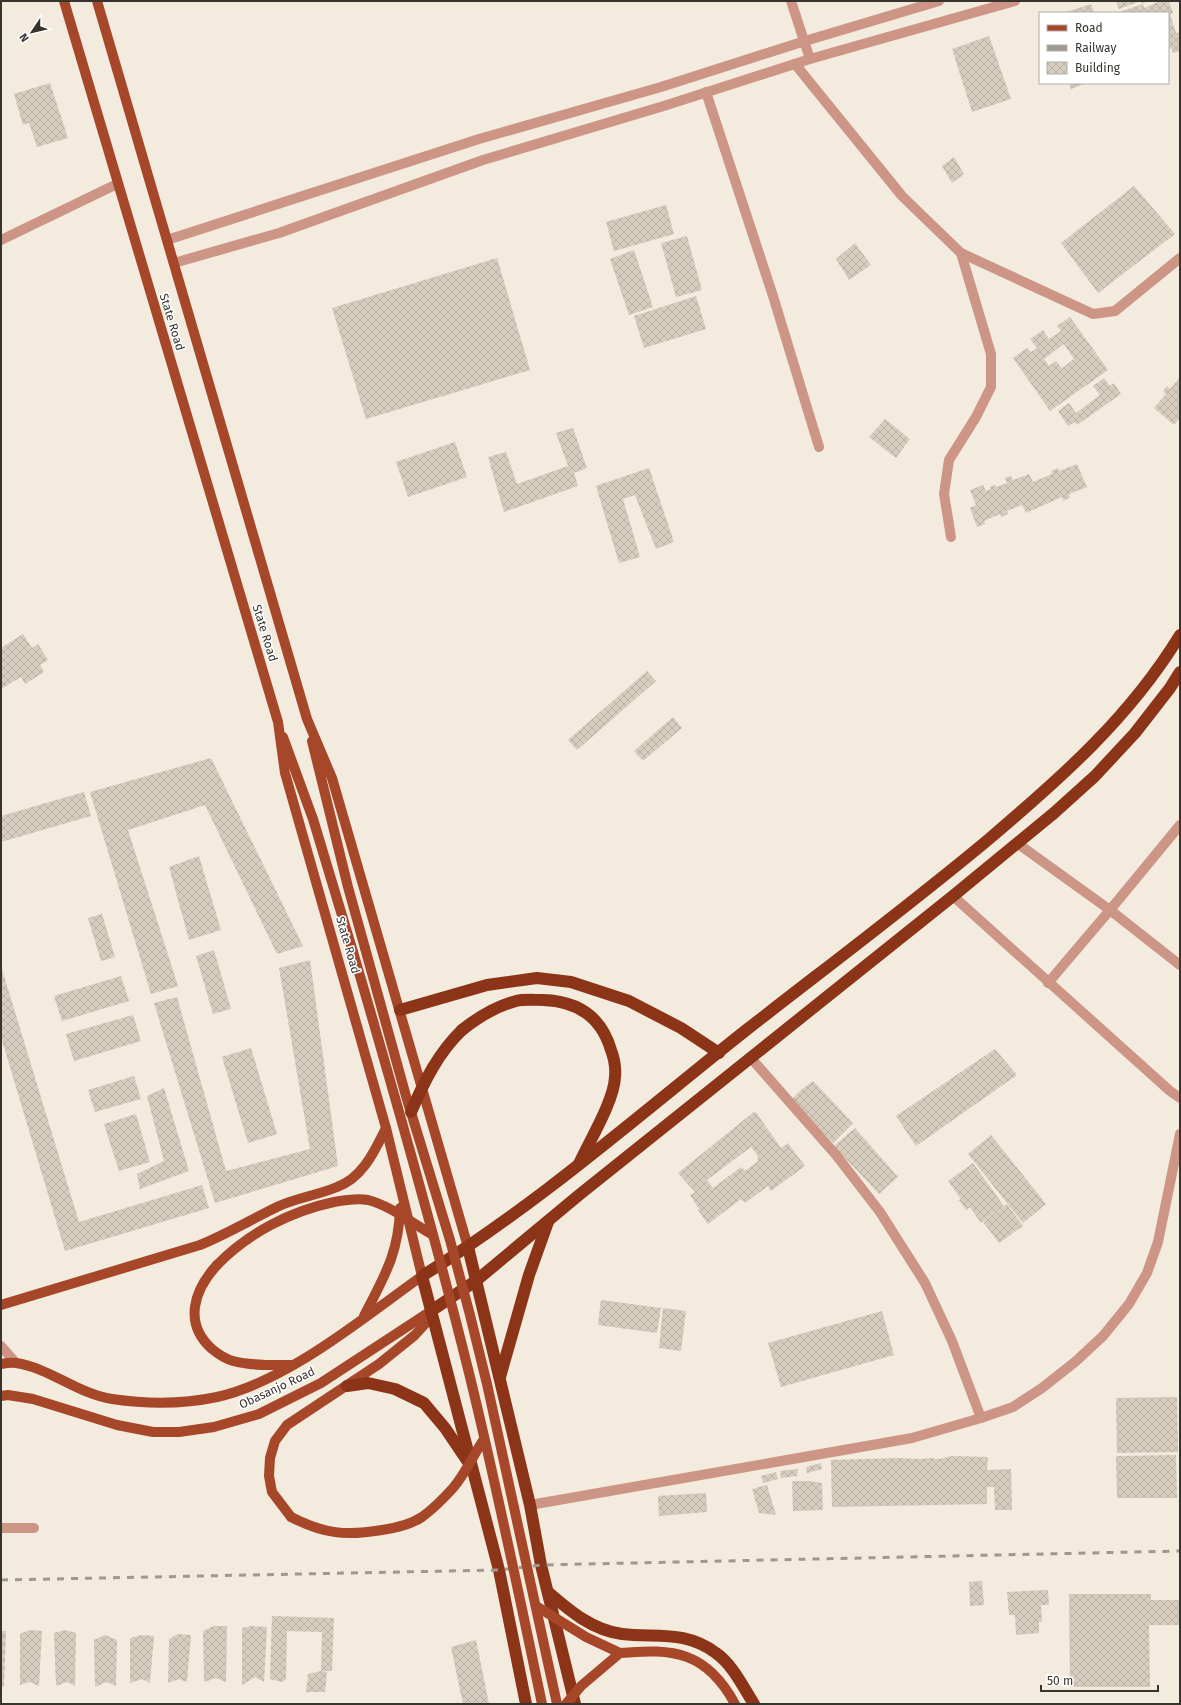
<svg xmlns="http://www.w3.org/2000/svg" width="1181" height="1705" viewBox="0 0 1181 1705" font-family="'Fira Sans',sans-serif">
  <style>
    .building { fill: url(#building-cross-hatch); fill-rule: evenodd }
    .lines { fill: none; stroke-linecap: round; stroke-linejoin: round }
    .minor { stroke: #cc9585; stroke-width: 10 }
    .major { stroke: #a7472a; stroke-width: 10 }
    .highway { stroke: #8b3418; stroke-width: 12 }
    .rail { stroke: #9e988e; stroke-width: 3; stroke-dasharray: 7 7; stroke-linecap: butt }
    .major-bridge { stroke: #a7472a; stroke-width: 10 }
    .highway-bridge { stroke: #8b3418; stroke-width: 12 }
    .labels { text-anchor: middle; stroke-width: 3; stroke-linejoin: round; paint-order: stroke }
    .street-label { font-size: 12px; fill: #37342e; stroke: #fff }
  </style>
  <defs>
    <pattern id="building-cross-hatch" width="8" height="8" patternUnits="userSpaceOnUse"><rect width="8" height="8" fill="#d6cdbf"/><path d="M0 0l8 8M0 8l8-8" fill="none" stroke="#b8b1a4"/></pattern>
  </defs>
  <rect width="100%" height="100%" fill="#f3ebdd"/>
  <g class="building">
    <polygon points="1116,1 1149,1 1142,4 1141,1 1119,9"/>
    <polygon points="1158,1 1169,1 1173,13 1170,14 1176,33 1180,32 1180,51 1173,53 1171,48 1168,49 1168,13 1116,13 1143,4 1144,8 1158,2"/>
    <polygon points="1091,4 1094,13 1063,13"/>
    <polygon points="989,36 1011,99 972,112 952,49"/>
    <polygon points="50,83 68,138 37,147 29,123 23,125 14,94"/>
    <polygon points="1069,83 1087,83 1071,89"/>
    <polygon points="954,157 964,174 952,183 942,166"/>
    <polygon points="1134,186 1175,234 1098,293 1061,243"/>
    <polygon points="666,205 674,234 614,251 606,222"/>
    <polygon points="687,236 702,290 676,297 661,243"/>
    <polygon points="855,243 871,265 849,280 836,259"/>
    <polygon points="634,250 653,307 629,315 610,259"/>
    <polygon points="497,258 530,370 366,419 332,308"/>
    <polygon points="696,296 706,329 644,348 634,316"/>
    <path d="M1070 317 1108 370 1050 411 1013 358 1027 348 1031 352 1037 348 1030 339 1043 330 1049 339 1061 331 1057 326ZM1064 344 1074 359 1062 368 1056 361 1049 366 1044 359Z"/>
    <polygon points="1180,377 1180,418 1174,425 1154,408 1166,394 1163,391 1167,386 1170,389"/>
    <polygon points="1104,378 1110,386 1114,383 1121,394 1077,425 1075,422 1068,426 1058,411 1069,403 1076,413 1100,395 1093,386"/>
    <polygon points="885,419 910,439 896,458 869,437"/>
    <polygon points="573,428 587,468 574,473 578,486 504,512 488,457 506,452 517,484 568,466 556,433"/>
    <polygon points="455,442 467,477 408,497 396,462"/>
    <polygon points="1077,464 1087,487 1069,494 1070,498 1063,501 1062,497 1026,513 1022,505 1007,511 1008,514 1001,517 1000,514 984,521 985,524 977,527 970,508 976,505 970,490 983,485 986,491 991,489 990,487 995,485 996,487 1007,483 1005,478 1011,476 1013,480 1029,474 1033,482 1052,474 1051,471 1058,468 1059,471"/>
    <polygon points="649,468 674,542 656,549 635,495 623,499 640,557 619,563 596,486"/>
    <polygon points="23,634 32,648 38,644 48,660 40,665 44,672 25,684 21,677 1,689 1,648"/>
    <polygon points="647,671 656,681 577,750 568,740"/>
    <polygon points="673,717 682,728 643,761 634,751"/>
    <polygon points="211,758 303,946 277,954 205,805 128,830 178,986 151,994 90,792"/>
    <polygon points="84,792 91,816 1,842 1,816"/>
    <polygon points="199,856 221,930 189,940 169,867"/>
    <polygon points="102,914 115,957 101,961 88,918"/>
    <polygon points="214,950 231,1009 213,1014 196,956"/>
    <polygon points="310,960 338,1166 215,1203 154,1003 177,997 226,1171 310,1149 279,968"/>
    <polygon points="1,966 79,1222 202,1185 209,1208 65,1251 1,1037"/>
    <polygon points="121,976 129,1001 62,1021 54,996"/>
    <polygon points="133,1015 141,1041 74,1061 66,1034"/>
    <polygon points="251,1048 277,1134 248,1143 222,1057"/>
    <polygon points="995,1049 1017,1075 916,1146 896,1116"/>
    <polygon points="134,1076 141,1099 95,1112 88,1090"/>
    <polygon points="813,1081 853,1123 833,1143 791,1100 802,1089"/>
    <polygon points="164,1088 189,1171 140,1189 137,1174 164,1161 147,1096"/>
    <path d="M755 1111 781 1148 788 1143 805 1166 771 1191 768 1186 745 1203 741 1199 708 1224 698 1210 699 1209 690 1195 695 1192 678 1173ZM751 1147 758 1156 757 1162 745 1171 741 1167 713 1188 707 1180Z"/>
    <polygon points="136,1114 150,1162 119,1171 104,1124"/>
    <polygon points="855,1128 898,1177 879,1194 834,1146"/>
    <polygon points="991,1135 1046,1204 1023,1223 968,1154"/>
    <polygon points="973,1163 1004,1206 981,1223 970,1207 966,1210 959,1200 961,1199 948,1181"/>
    <polygon points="1007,1204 1023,1226 999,1243 983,1222"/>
    <polygon points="601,1300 661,1308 657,1333 598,1325"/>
    <polygon points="663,1308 686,1311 681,1351 659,1348"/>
    <polygon points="882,1311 894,1355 781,1387 768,1343"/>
    <polygon points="1177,1397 1178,1452 1117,1453 1116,1398"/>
    <polygon points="1176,1455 1177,1498 1117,1498 1116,1456"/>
    <polygon points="951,1456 988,1457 987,1470 1011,1469 1012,1510 995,1510 994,1487 987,1487 987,1504 832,1507 831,1460 898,1458 921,1459 930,1458 940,1459"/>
    <polygon points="821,1463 822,1469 807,1473 806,1467"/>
    <polygon points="798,1469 797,1476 781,1478 780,1471"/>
    <polygon points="776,1472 778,1479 763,1483 761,1476"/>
    <polygon points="792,1481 810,1481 822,1483 823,1510 793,1511"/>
    <polygon points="767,1485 776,1515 759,1513 752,1489"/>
    <polygon points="706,1493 707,1512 659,1516 658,1496"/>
    <polygon points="982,1581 984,1605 970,1606 969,1582"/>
    <polygon points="1048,1590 1049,1605 1041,1605 1042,1622 1039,1622 1039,1633 1016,1635 1015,1615 1009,1615 1007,1592"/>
    <polygon points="1069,1594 1151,1594 1151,1600 1180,1600 1180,1625 1149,1625 1150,1687 1070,1687"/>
    <polygon points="272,1616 334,1618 332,1671 321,1671 327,1672 325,1692 306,1692 308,1674 321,1671 322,1632 287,1631 286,1679 282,1682 270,1679"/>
    <polygon points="214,1626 227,1626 226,1682 216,1678 204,1682 203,1631"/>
    <polygon points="251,1626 267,1627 264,1682 255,1677 242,1685 242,1628"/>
    <polygon points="29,1630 42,1631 39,1686 30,1682 20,1685 20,1634"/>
    <polygon points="65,1630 76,1633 75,1686 67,1682 56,1686 54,1633"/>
    <polygon points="1,1631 6,1631 4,1687 1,1686"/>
    <polygon points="178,1634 191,1635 187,1682 179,1679 168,1683 169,1639"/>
    <polygon points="105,1635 117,1640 116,1686 106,1682 95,1687 94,1640"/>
    <polygon points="142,1635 154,1636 150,1683 142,1679 130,1683 130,1638"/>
    <polygon points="476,1640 489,1704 463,1704 451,1647"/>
  </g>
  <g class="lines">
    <g class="minor">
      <polyline points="791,1 810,59"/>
      <polyline points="795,64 902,196 961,253 1093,314 1115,311 1180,258"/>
      <polyline points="706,92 773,296 819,447"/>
      <polyline points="1,240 117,184"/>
      <polyline points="167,240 479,139 661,87 805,41 939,1"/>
      <polyline points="174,263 279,233 483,160 667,105 810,59 1015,1"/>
      <polyline points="951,537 944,494 949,460 976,417 991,387 991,354 961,253"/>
      <polyline points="1017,843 1110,910 1180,965"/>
      <polyline points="953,896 1170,1091 1180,1098"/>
      <polyline points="1048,983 1110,910 1180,825"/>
      <polyline points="750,1057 836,1155 880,1212 925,1283 952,1341 981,1418 1013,1407 1042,1388 1075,1362 1103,1336 1129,1304 1147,1273 1158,1242 1180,1134"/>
      <polyline points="1,1346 15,1362"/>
      <polyline points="530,1505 912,1438 981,1418"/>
      <polyline points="1,1528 34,1528"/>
    </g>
    <g class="major">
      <polyline points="97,1 307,719 332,778 468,1247"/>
      <polyline points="283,737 313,819 353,952"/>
      <polyline points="312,741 348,887 365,948"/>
      <path d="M217 1265C194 1290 183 1323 212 1349 218 1354 226 1359 233 1361 251 1366 273 1365 291 1365"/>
      <path d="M1 1305 200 1245C227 1234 252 1219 279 1206 297 1198 318 1195 337 1187 363 1178 375 1150 386 1128"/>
      <path d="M364 1316C384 1277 399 1253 400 1208"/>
      <path d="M1 1364C6 1363 11 1362 16 1363 50 1368 78 1394 112 1399 146 1404 184 1404 217 1397 288 1381 363 1318 422 1276L386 1128 285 773 278 722 64 1"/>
      <polyline points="1,1396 8,1395 33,1399 117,1425 153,1432 179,1432 214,1427 259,1414 321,1383 431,1311"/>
      <polyline points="291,1517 272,1492 269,1476 270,1458 275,1441 287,1425 379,1364 415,1335 425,1324 431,1311"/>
      <path d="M620 1653C674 1648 707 1652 735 1704"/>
    </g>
    <g class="highway">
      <polyline points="400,1010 487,985 537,978 571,982 629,1001 681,1028 719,1053"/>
      <path d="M462 1030C477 1018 497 1006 516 1001 524 999 534 1000 543 1000 577 1001 601 1016 611 1050 614 1058 616 1067 615 1077 614 1101 590 1140 579 1164"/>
      <polyline points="468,1247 530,1505 541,1565 575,1704"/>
      <polyline points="431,1311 477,1280 579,1195 953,896 1054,813 1095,776 1135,733 1170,688 1180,672"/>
      <polyline points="500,1377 529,1275 548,1222"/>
      <polyline points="347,1386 368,1383 395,1389 424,1403 445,1428 468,1462"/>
      <path d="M548 1592C570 1611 592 1630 622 1634 657 1638 685 1630 716 1653 733 1665 743 1687 754 1704"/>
      <path d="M526 1704 499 1570 422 1276C537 1205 639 1115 745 1031 827 967 910 905 989 839 1062 777 1130 717 1180 635"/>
    </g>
    <polyline class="rail" points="1,1580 499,1570 541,1565 1180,1551"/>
    <g class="major-bridge">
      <polyline points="365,948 406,1096 450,1240 470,1315 487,1384 557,1704"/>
      <path d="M353 952C394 1092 434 1232 469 1373 496 1483 519 1594 542 1704"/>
      <path d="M217 1265C248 1233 291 1211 334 1202 345 1200 357 1198 368 1200 391 1206 412 1223 433 1235"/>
      <path d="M291 1517C324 1534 346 1536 382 1530 396 1528 410 1525 422 1517 433 1509 444 1498 453 1488 465 1474 474 1454 484 1439"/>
      <polyline points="536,1606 586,1637 620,1653 581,1686 566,1704"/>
    </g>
    <path class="highway-bridge" d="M411 1112C424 1082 438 1053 462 1030"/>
  </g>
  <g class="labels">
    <g class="street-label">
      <text transform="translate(172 322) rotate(73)" y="4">State Road</text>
      <text transform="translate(265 633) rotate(73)" y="4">State Road</text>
      <text transform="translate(348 945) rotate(74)" y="4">State Road</text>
      <text transform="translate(277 1388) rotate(-25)" y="4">Obasanjo Road</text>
    </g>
  </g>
  <rect width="1181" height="1705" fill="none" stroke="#37342e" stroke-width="4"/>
  <rect x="1039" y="12" width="130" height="72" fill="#ffffff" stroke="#afaeab"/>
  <rect x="1047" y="25" width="20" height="6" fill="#a7472a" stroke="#afaeab"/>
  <text x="1075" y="32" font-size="12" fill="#37342e">Road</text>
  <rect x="1047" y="45" width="20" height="6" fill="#9e988e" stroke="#afaeab"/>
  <text x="1075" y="52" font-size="12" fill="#37342e">Railway</text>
  <rect x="1047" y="62" width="20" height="12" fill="url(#building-cross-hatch)" stroke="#afaeab"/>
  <text x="1075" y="72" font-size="12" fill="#37342e">Building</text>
  <g transform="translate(32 32) rotate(235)" stroke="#ffffff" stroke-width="3" paint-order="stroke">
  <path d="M0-3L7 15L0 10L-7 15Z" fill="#37342e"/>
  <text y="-6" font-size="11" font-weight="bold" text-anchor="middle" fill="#37342e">N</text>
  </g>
  <path d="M1041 1685v6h117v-6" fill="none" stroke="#37342e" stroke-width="2"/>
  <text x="1047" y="1685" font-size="12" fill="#37342e" stroke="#ffffff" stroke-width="3" paint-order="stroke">50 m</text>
</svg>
